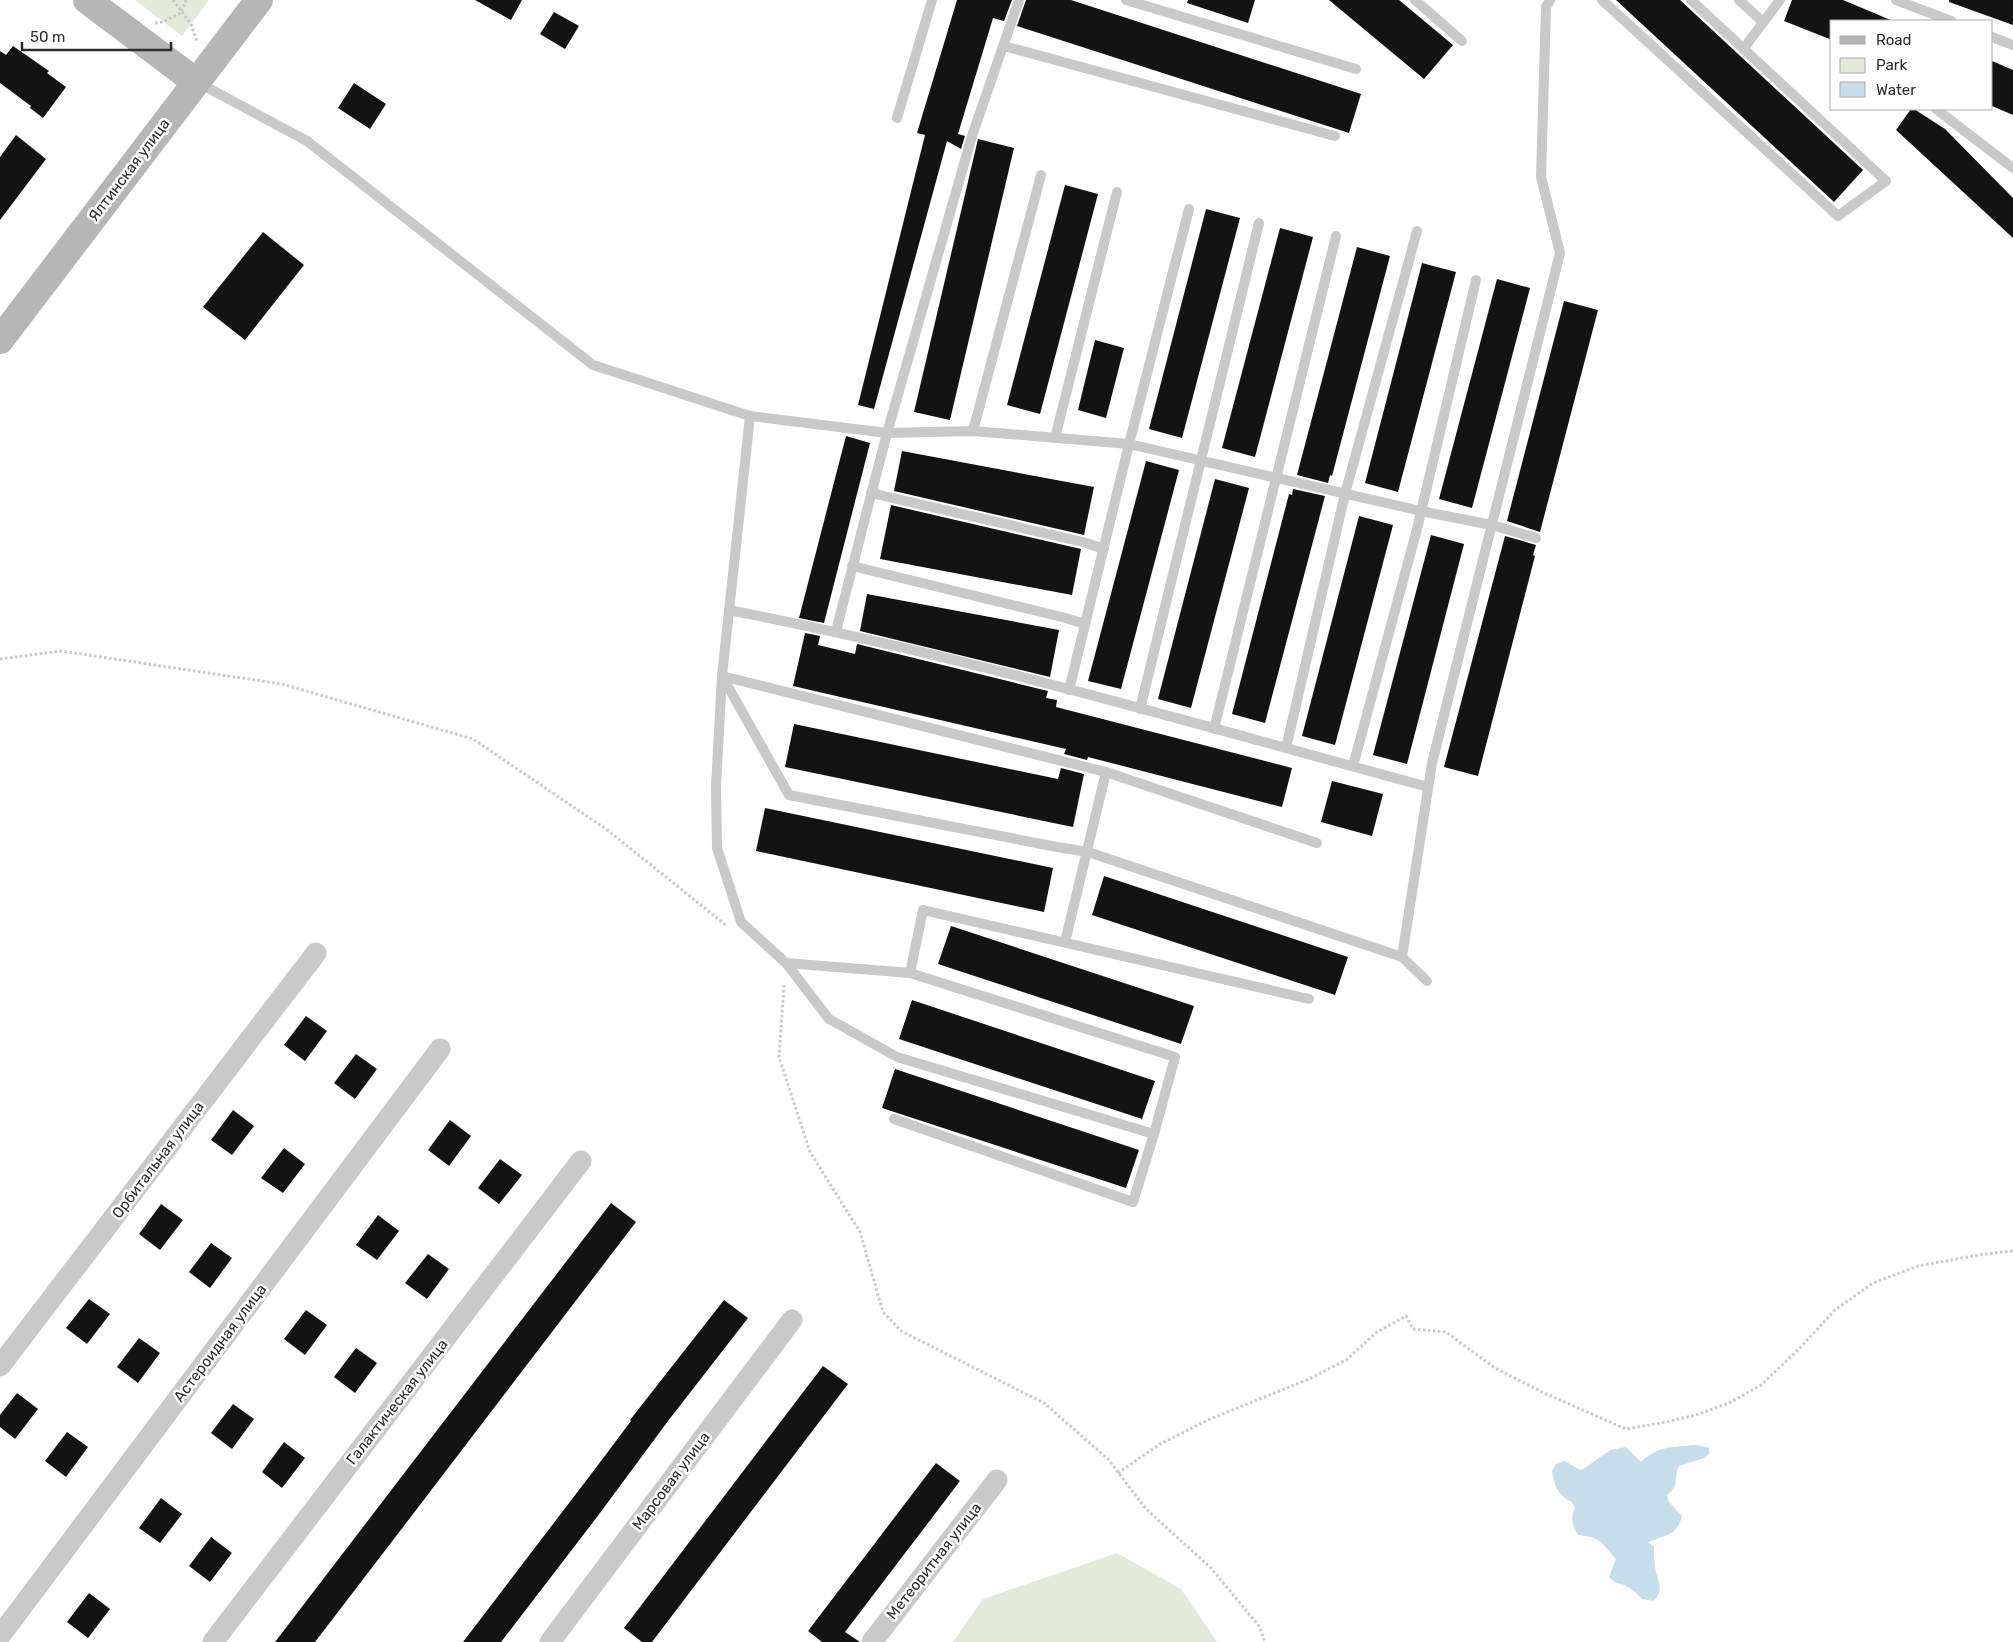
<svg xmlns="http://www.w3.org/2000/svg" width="2013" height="1642" viewBox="0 0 2013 1642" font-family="Rubik,sans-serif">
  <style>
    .green { fill: #e3ead9 }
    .water { fill: #c5deea }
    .building { fill: #131313 }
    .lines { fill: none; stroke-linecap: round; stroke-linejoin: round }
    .path { stroke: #c9c9c9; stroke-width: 3; stroke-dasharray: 2.5 2.5; stroke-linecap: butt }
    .lane { stroke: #c9c9c9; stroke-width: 10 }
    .street { stroke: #c9c9c9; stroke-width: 21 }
    .secondary { stroke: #b6b6b6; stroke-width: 28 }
    .labels { text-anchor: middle; stroke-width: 5; stroke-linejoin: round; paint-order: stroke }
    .street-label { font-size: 15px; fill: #2c2c2c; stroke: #fff }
  </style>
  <rect width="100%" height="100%" fill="#fff"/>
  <g class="green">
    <polygon points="135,0 209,0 182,36"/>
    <polygon points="1117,1553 1181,1589 1217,1642 953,1642 983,1599"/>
  </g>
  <path class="water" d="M1694 1445 1708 1447 1710 1453 1704 1458 1679 1466C1673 1479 1680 1485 1667 1495L1669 1502 1682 1516C1677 1536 1665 1535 1648 1542L1654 1547C1654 1555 1654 1564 1656 1572 1659 1584 1664 1591 1653 1601L1642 1599 1634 1591 1624 1585 1615 1582 1609 1577 1616 1559C1600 1542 1603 1538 1578 1535 1572 1525 1570 1519 1575 1508L1572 1502C1557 1495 1555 1486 1552 1471L1556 1464 1565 1461 1580 1470 1585 1468 1610 1450 1626 1447 1641 1462C1657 1446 1673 1447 1694 1445Z"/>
  <g class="building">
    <polygon points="475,0 522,0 511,20"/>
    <polygon points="957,0 1012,0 1004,21 993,18 958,134 965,136 961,149 947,141 874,409 858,405 925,135 917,133"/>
    <polygon points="1026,0 1071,0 1361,94 1349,133 1017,26"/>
    <polygon points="1188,0 1255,0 1248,23 1187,3"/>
    <polygon points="1329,0 1399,0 1453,45 1424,79"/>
    <polygon points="1616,0 1680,0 1863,170 1834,202"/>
    <polygon points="1792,0 1843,0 1893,21 1832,21 1832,40 1784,21"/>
    <polygon points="1949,0 2013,0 2013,25 1949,2"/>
    <polygon points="554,12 579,26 565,49 540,34"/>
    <polygon points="13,46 49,71 47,73 66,87 43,118 30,108 31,106 0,83 0,51 6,55"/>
    <polygon points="1992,61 2013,70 2013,115 1992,106"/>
    <polygon points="354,83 386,104 370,129 338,108"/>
    <polygon points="1911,109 1914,109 1945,129 2013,198 2013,238 1896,130"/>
    <polygon points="16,135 46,159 0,220 0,157"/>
    <polygon points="978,139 1014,148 950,420 914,412"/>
    <polygon points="1065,185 1098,194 1040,414 1007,405"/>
    <polygon points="1206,209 1240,218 1182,438 1149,429"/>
    <polygon points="1280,228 1313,237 1255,457 1222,448"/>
    <polygon points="263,232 304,265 245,340 203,307"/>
    <polygon points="1357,247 1390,256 1332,476 1330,475 1328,483 1297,475"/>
    <polygon points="1422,263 1456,272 1398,492 1365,483"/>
    <polygon points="1497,279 1530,288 1472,508 1439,499"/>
    <polygon points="1564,301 1598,310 1540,532 1507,521"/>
    <polygon points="1095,340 1124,348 1106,418 1078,410"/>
    <polygon points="846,436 870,443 824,623 799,618"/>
    <polygon points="902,451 1094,487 1084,535 894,491"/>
    <polygon points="1146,461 1179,470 1121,689 1088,681"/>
    <polygon points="1215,479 1249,488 1191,708 1158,699"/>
    <polygon points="1293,489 1325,496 1265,723 1232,714 1289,494 1292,495"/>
    <polygon points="891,505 1081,549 1072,595 880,559"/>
    <polygon points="1359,516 1393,525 1335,745 1302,736"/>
    <polygon points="1431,535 1464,544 1407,764 1373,755"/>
    <polygon points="1505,536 1536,545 1533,555 1535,556 1478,776 1444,767"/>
    <polygon points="867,594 1059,630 1050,677 860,631"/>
    <polygon points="805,633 820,636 818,645 855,654 857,644 1048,691 1046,698 1057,700 1056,707 1292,768 1282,807 1088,757 1087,760 1064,754 1066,749 793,686"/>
    <polygon points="794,724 1058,779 1061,768 1084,774 1073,827 785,767"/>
    <polygon points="1332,781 1383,794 1372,836 1321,822"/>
    <polygon points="765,808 1053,868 1044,912 756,851"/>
    <polygon points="1104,876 1348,957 1335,995 1092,915"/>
    <polygon points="951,926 1194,1006 1181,1044 938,964"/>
    <polygon points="912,1000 1155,1081 1142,1119 899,1039"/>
    <polygon points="306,1016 327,1031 305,1061 284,1045"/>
    <polygon points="356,1054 377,1069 355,1099 334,1083"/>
    <polygon points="895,1069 1139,1150 1126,1188 882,1108"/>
    <polygon points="233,1110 254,1126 232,1155 211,1140"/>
    <polygon points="450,1120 471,1136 449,1166 428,1150"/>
    <polygon points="284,1148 305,1164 283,1193 261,1178"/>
    <polygon points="500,1159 522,1175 499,1204 478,1188"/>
    <polygon points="611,1203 636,1222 400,1531 315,1642 275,1642"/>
    <polygon points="161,1204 183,1220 160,1250 139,1234"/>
    <polygon points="378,1215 399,1231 377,1260 356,1245"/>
    <polygon points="211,1243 232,1258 210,1288 189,1272"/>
    <polygon points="428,1254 449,1269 427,1299 405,1283"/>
    <polygon points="89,1299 110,1314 87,1344 66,1328"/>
    <polygon points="724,1300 748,1318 668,1421 597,1517 501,1642 463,1642 595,1469 631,1421 630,1420"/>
    <polygon points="306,1310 327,1325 305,1355 284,1339"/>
    <polygon points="139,1338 160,1353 138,1383 117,1367"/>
    <polygon points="356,1348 377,1363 355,1393 334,1377"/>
    <polygon points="823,1366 848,1384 652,1642 642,1642 624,1628"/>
    <polygon points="17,1393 38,1409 15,1439 0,1427 0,1415"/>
    <polygon points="233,1404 254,1419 232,1449 211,1433"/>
    <polygon points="67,1432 88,1447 66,1477 45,1461"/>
    <polygon points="284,1442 305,1458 282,1488 262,1472"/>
    <polygon points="936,1463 960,1481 845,1632 860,1642 822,1642 808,1631"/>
    <polygon points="161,1498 182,1514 160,1543 139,1528"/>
    <polygon points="211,1537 232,1553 210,1582 189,1566"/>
    <polygon points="89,1593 110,1609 88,1638 67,1622"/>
  </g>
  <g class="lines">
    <g class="path">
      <polyline points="173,0 191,24 197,42"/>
      <polyline points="155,23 163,22 181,13 186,0"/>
      <polyline points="0,659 61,651 282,684 473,739 606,829 727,926"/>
      <polyline points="784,985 779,1057 810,1152 860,1232 883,1312 901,1331 1044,1403 1108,1459 1146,1509 1210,1567 1259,1626 1265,1642"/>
      <polyline points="1118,1473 1160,1444 1210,1419 1309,1379 1346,1360 1377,1332 1406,1316 1413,1329 1446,1332 1495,1368 1544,1393 1626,1429 1661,1423 1696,1415 1731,1402 1761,1385 1799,1349 1835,1310 1873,1283 1918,1266 1984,1254 2013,1251"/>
    </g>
    <g class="lane">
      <polyline points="1126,0 1356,69"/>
      <polyline points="1415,0 1462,41"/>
      <polyline points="1602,0 1838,216 1886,181 1691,0"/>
      <polyline points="1739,0 1763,22"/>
      <polyline points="1896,0 1951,21"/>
      <polyline points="1992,37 2013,45"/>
      <polyline points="1004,46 1335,136"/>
      <polyline points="1744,48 1780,0"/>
      <polyline points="197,82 307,141 593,365 750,416 887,433 973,431 1129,444 1421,511 1492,525 1536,538"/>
      <polyline points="1936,109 2013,168"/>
      <polyline points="897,118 932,0"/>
      <polyline points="750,416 722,676 716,786 717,848 741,922 786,963 829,1019 897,1057 1154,1134"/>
      <polyline points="973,431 1041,175"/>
      <polyline points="1055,438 1117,192"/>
      <polyline points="871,493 1083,542 1104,549"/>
      <polyline points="852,566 1062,617 1085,624"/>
      <path d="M729 610C965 656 1196 724 1428 787"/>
      <polyline points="836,631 887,433 972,136 1019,0"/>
      <polyline points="722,676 789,795 1057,847 1088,852 1402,957 1427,981"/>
      <polyline points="722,676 1106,772 1317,843"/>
      <polyline points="1069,690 1129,444 1189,209"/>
      <polyline points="1140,709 1259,223"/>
      <polyline points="1214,729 1336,236"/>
      <polyline points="1286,748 1345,494 1417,231"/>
      <polyline points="1353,766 1417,529 1476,280"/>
      <polyline points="1065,942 1106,772"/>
      <polyline points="1402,957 1432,763 1560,253 1541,177 1546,7 1550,0"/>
      <polyline points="786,963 910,973 923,910 1309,999"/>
      <polyline points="894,1119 1133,1202 1154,1134 1175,1057 910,973"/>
    </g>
    <g class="street">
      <polyline points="0,1366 316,953"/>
      <polyline points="0,1636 440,1049"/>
      <polyline points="213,1642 581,1161"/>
      <polyline points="550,1642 792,1320"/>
      <polyline points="872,1642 997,1480"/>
    </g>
    <g class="secondary">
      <polyline points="87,0 196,82"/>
      <polyline points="0,340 259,0"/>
    </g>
  </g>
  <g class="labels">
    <g class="street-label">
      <text transform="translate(129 170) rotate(-53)" y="5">Ялтинская улица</text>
      <text transform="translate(158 1160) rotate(-53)" y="5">Орбитальная улица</text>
      <text transform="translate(220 1343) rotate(-53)" y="5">Астероидная улица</text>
      <text transform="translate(397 1402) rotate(-52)" y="5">Галактическая улица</text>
      <text transform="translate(671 1481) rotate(-53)" y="5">Марсовая улица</text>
      <text transform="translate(934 1561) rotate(-52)" y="5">Метеоритная улица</text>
    </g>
  </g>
  <rect x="1830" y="20" width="162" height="90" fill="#ffffff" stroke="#ababab"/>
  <rect x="1840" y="36" width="25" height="8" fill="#b6b6b6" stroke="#ababab"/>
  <text x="1876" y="45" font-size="15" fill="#2c2c2c">Road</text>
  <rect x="1840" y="58" width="25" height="15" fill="#e3ead9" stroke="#ababab"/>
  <text x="1876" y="70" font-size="15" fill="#2c2c2c">Park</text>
  <rect x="1840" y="82" width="25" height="15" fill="#c5deea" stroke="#ababab"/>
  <text x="1876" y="95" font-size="15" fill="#2c2c2c">Water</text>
  <path d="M22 42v8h149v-8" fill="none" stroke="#2c2c2c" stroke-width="2.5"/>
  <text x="30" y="42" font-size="15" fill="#2c2c2c" stroke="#ffffff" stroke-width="4" paint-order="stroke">50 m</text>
</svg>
